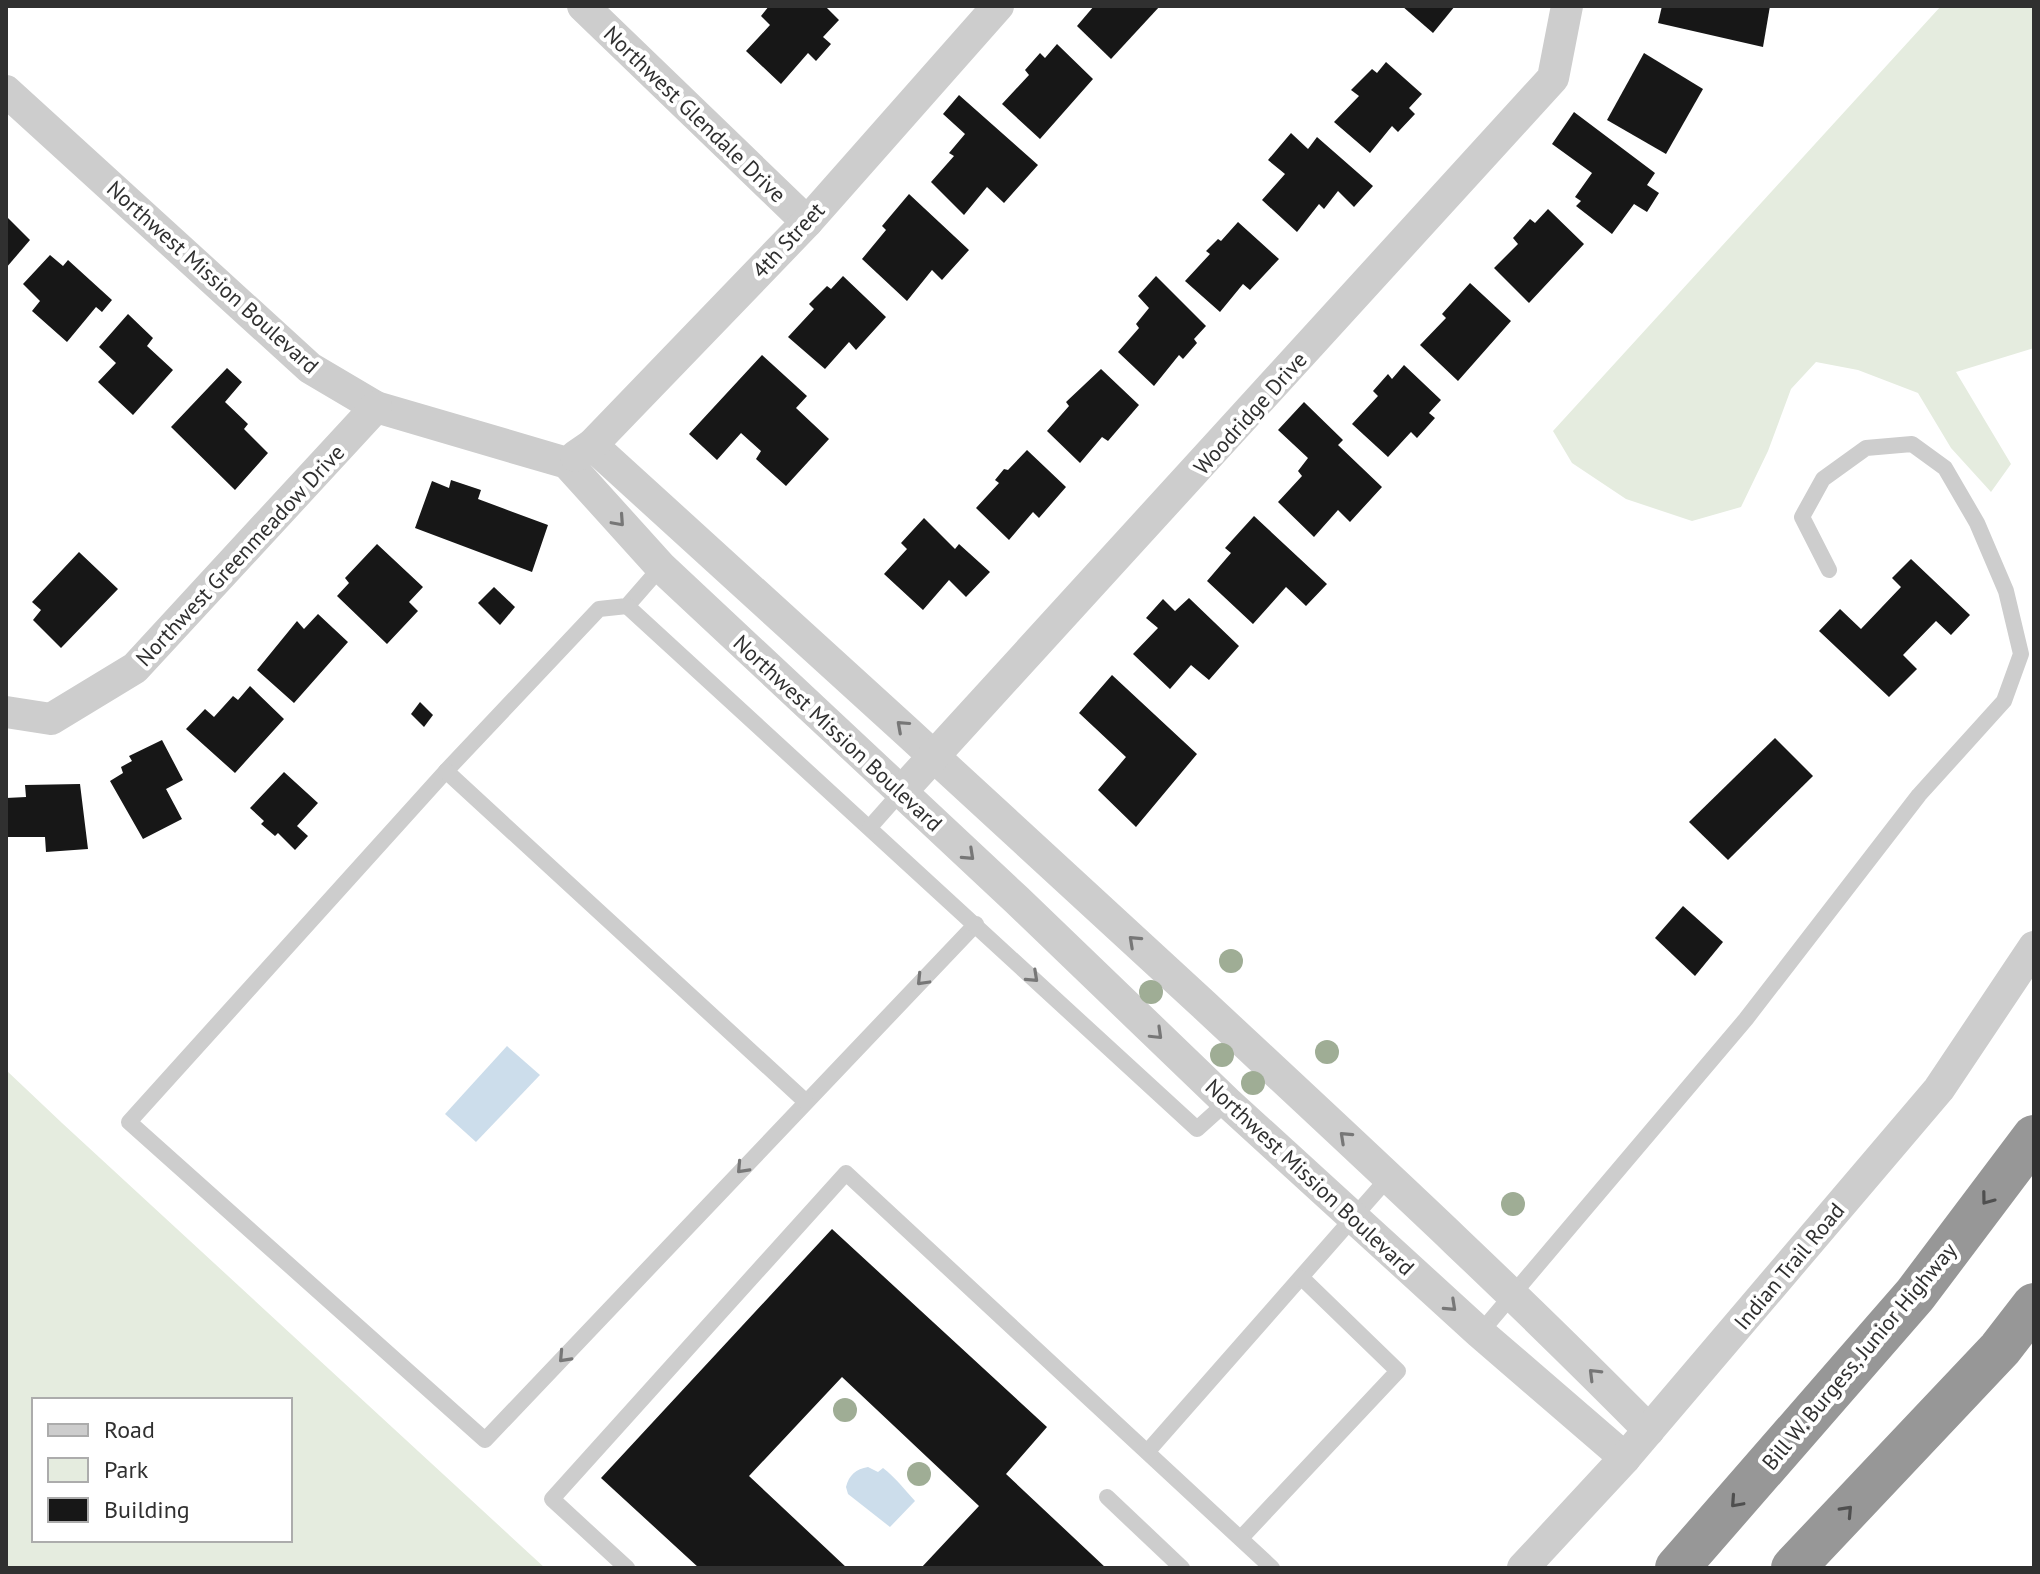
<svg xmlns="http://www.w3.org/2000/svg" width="2040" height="1574" viewBox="0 0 2040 1574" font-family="'PT Sans',sans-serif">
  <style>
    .green { fill: #e5ecdf; fill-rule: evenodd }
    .water { fill: #ccddeb }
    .building { fill: #171717 }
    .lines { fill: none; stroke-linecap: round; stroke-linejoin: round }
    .service { stroke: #cdcdcd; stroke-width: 16 }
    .minor { stroke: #cdcdcd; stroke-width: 32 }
    .motorway { stroke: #979797; stroke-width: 44 }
    .tree { fill: #9fad95 }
    .oneway { stroke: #777 }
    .oneway2 { stroke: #4f4f4f }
    .labels { text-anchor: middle; stroke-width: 8; stroke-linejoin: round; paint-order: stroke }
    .street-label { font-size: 22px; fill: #303030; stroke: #fff }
  </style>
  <rect width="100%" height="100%" fill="#fff"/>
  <g class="green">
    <polygon points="1941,6 2034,6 2034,348 1956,372 2011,464 1991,492 1951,448 1918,393 1858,370 1816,362 1791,389 1768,451 1741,507 1692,521 1626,499 1572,463 1553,431"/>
    <path d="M6 1070 62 1123 545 1568H6ZM34 1400H290V1540H34Z"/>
  </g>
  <g class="water">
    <polygon points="507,1046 540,1075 476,1142 445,1114"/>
    <path d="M868 1467 878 1472 883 1468C896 1478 904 1489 915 1501L890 1527 848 1494 846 1487C849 1475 856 1469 868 1467Z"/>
  </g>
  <g class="building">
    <polygon points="769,6 825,6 839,20 823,37 831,44 816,61 808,53 781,84 746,51 770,25 761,16"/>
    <polygon points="1094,6 1160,6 1111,59 1077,26"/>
    <polygon points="1402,6 1455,6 1433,33"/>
    <polygon points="1662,6 1770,6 1763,47 1658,23"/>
    <polygon points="1057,44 1093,79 1040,139 1002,104 1029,75 1025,70 1040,53 1045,58"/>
    <polygon points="1644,53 1703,89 1666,154 1607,120"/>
    <polygon points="1386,62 1422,94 1409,108 1415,114 1398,132 1392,126 1370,153 1334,122 1359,96 1351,90 1372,69 1377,73"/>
    <polygon points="959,95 1038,165 1004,203 987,187 964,215 931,182 954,156 949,153 965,134 943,114"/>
    <polygon points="1574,112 1655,173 1647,185 1659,193 1647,212 1634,204 1612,234 1576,206 1581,201 1575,197 1592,173 1552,144"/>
    <polygon points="1291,133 1308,149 1317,137 1373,186 1354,207 1338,191 1324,209 1319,204 1297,232 1262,200 1285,174 1268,160"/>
    <polygon points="909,194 969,250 942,280 932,270 907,301 862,259 886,230 882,226"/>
    <polygon points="1548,209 1584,244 1529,303 1494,268 1518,244 1513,238 1530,219 1535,223"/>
    <polygon points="6,216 30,240 6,268"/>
    <polygon points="1238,222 1279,259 1250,290 1243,284 1220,312 1185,281 1210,254 1206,251 1218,239 1221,241"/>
    <polygon points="50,255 63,266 68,260 112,300 102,312 96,307 67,342 32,311 40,301 23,284"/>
    <polygon points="843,276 886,317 856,350 849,342 825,369 788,337 814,309 809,304 827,286 831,289"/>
    <polygon points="1156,276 1206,326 1194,339 1197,343 1183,359 1179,355 1154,386 1118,352 1139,328 1136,324 1149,308 1138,296"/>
    <polygon points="1470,283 1511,321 1458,381 1420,345 1446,318 1442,314"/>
    <polygon points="128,314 153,338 147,346 173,370 133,415 98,382 116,363 99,347"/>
    <polygon points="762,355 807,396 796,408 829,439 786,486 756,459 761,451 741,433 717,460 689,434"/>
    <polygon points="1404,365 1441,400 1429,413 1435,418 1417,438 1411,432 1388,457 1352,424 1378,396 1373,391 1388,374 1392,379"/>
    <polygon points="227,368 242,382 225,402 248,424 244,429 268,453 235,490 171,427"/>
    <polygon points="1101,369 1139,405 1108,441 1102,437 1080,463 1047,431 1069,406 1066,402"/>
    <polygon points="1304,402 1343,440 1338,445 1382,487 1350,522 1338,510 1314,537 1278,502 1302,476 1298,471 1308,458 1278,430"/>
    <polygon points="1027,450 1066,487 1039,518 1033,512 1009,540 976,508 999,483 995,480 1004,469 1008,470"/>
    <polygon points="451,480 481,490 478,499 548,525 532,572 415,528 432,481 449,488"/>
    <polygon points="1254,516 1327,584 1306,606 1286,587 1253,624 1207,581 1231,553 1225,548"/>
    <polygon points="924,518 955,549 959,544 990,572 966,597 949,580 923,610 884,574 907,549 901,543"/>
    <polygon points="377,544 423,587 409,602 418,611 387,644 337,596 349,583 345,578"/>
    <polygon points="79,552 118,589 61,648 33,620 41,610 32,602"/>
    <polygon points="1911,559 1970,615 1951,635 1936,621 1903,655 1917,669 1889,697 1819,631 1840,609 1861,629 1901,587 1892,578"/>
    <polygon points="494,587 515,607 500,625 478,603"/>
    <polygon points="1189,598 1239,646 1209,680 1191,665 1170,689 1133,654 1158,628 1146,618 1163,599 1175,611"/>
    <polygon points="318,614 348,642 294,703 257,670 297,621 304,629"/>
    <polygon points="1112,675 1197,754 1136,827 1098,790 1126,757 1079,713"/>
    <polygon points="250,686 284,719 235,773 186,729 205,709 214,717 233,696 238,700"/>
    <polygon points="420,702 433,715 424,727 411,714"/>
    <polygon points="1775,738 1813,776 1728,860 1689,822"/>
    <polygon points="162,740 183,780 166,789 182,819 143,839 110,781 123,773 121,767 132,761 129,756"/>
    <polygon points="284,772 318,803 297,826 308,836 295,850 278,833 275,836 261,824 264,821 250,808"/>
    <polygon points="80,784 88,849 46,852 45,837 6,837 6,798 26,797 25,785"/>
    <polygon points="1683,906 1723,942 1695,976 1655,938"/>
    <polygon points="832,1229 1047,1427 1006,1474 1106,1568 921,1568 979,1506 842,1377 749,1476 847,1568 699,1568 601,1478"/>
  </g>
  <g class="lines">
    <g class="service">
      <polyline points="661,567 627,606 599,609 446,771 129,1122 485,1440 976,924"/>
      <polyline points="627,606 1197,1129 1227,1102"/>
      <polyline points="446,771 805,1101"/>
      <polyline points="870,827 901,792"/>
      <polyline points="1480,1333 1746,1019 1919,795 2004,701 2021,654 2006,591 1977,523 1945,468 1912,444 1866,448 1823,479 1802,517 1829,570"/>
      <polyline points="1148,1451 1389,1177"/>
      <polyline points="1107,1497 1182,1568"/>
      <polyline points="1241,1538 1398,1371 1302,1278"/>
      <polyline points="627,1568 552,1499 846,1173 1272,1568"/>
    </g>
    <g class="minor">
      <polyline points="583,6 807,222"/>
      <polyline points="6,91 310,368 376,407 567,463 661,567 1017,900 1227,1102 1480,1333 1625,1458"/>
      <path d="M592 445C797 631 1000 816 1203 1004 1353 1144 1504 1283 1649 1430"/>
      <polyline points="576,456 592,445 807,222 998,6"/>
      <polyline points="6,712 51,719 135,668 376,407"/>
      <polyline points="901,792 1553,78 1567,6"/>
      <polyline points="1523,1568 1625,1458 1939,1089 2034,947"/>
    </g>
    <g class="motorway">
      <polyline points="1677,1568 1915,1295 2034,1137"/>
      <polyline points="1793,1568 2000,1349 2034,1305"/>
    </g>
  </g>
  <g class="tree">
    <circle cx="1231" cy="961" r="12"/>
    <circle cx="1151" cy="992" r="12"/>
    <circle cx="1327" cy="1052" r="12"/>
    <circle cx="1222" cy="1055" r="12"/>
    <circle cx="1253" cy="1083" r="12"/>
    <circle cx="1513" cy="1204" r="12"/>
    <circle cx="845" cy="1410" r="12"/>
    <circle cx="919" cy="1474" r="12"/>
  </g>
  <defs><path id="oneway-chevron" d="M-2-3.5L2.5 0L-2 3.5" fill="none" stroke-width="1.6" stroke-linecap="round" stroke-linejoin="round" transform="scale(2)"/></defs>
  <g class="oneway">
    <use href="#oneway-chevron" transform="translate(619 521) rotate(48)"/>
    <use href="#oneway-chevron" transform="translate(902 726) rotate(-138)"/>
    <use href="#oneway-chevron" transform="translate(969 855) rotate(43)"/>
    <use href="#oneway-chevron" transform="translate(1134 941) rotate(-137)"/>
    <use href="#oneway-chevron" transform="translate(1033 977) rotate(43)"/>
    <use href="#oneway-chevron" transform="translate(922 980) rotate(134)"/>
    <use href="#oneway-chevron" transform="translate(1157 1034) rotate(44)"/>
    <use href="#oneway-chevron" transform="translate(1345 1137) rotate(-137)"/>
    <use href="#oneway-chevron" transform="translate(742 1168) rotate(133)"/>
    <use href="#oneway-chevron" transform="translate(1451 1306) rotate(43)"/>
    <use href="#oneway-chevron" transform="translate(564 1357) rotate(133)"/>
    <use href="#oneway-chevron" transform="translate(1594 1374) rotate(-135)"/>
  </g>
  <g class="oneway2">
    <use href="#oneway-chevron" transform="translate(1987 1199) rotate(127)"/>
    <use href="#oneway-chevron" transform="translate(1736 1502) rotate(132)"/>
    <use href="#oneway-chevron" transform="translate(1847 1511) rotate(-47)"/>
  </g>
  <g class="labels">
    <g class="street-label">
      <text transform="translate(695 114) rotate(44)" y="8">Northwest Glendale Drive</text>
      <text transform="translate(788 240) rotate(-47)" y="8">4th Street</text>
      <text transform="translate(213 277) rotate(42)" y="8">Northwest Mission Boulevard</text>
      <text transform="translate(1250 413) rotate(-48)" y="8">Woodridge Drive</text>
      <text transform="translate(240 555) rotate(-47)" y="8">Northwest Greenmeadow Drive</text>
      <text transform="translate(838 733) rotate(43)" y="8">Northwest Mission Boulevard</text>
      <text transform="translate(1310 1177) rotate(43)" y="8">Northwest Mission Boulevard</text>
      <text transform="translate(1789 1266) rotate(-50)" y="8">Indian Trail Road</text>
      <text transform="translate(1859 1356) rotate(-50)" y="8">Bill W. Burgess, Junior Highway</text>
    </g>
  </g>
  <rect width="2040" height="1574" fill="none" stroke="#303030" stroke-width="16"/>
  <rect x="32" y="1398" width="260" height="144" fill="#ffffff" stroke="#acacac" stroke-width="2"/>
  <rect x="48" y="1424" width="40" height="12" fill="#cdcdcd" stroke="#acacac" stroke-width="2"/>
  <text x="104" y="1438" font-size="24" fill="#303030">Road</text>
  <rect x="48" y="1458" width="40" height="24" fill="#e5ecdf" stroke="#acacac" stroke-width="2"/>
  <text x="104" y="1478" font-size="24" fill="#303030">Park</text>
  <rect x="48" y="1498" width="40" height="24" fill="#171717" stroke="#acacac" stroke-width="2"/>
  <text x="104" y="1518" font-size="24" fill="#303030">Building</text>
</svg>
